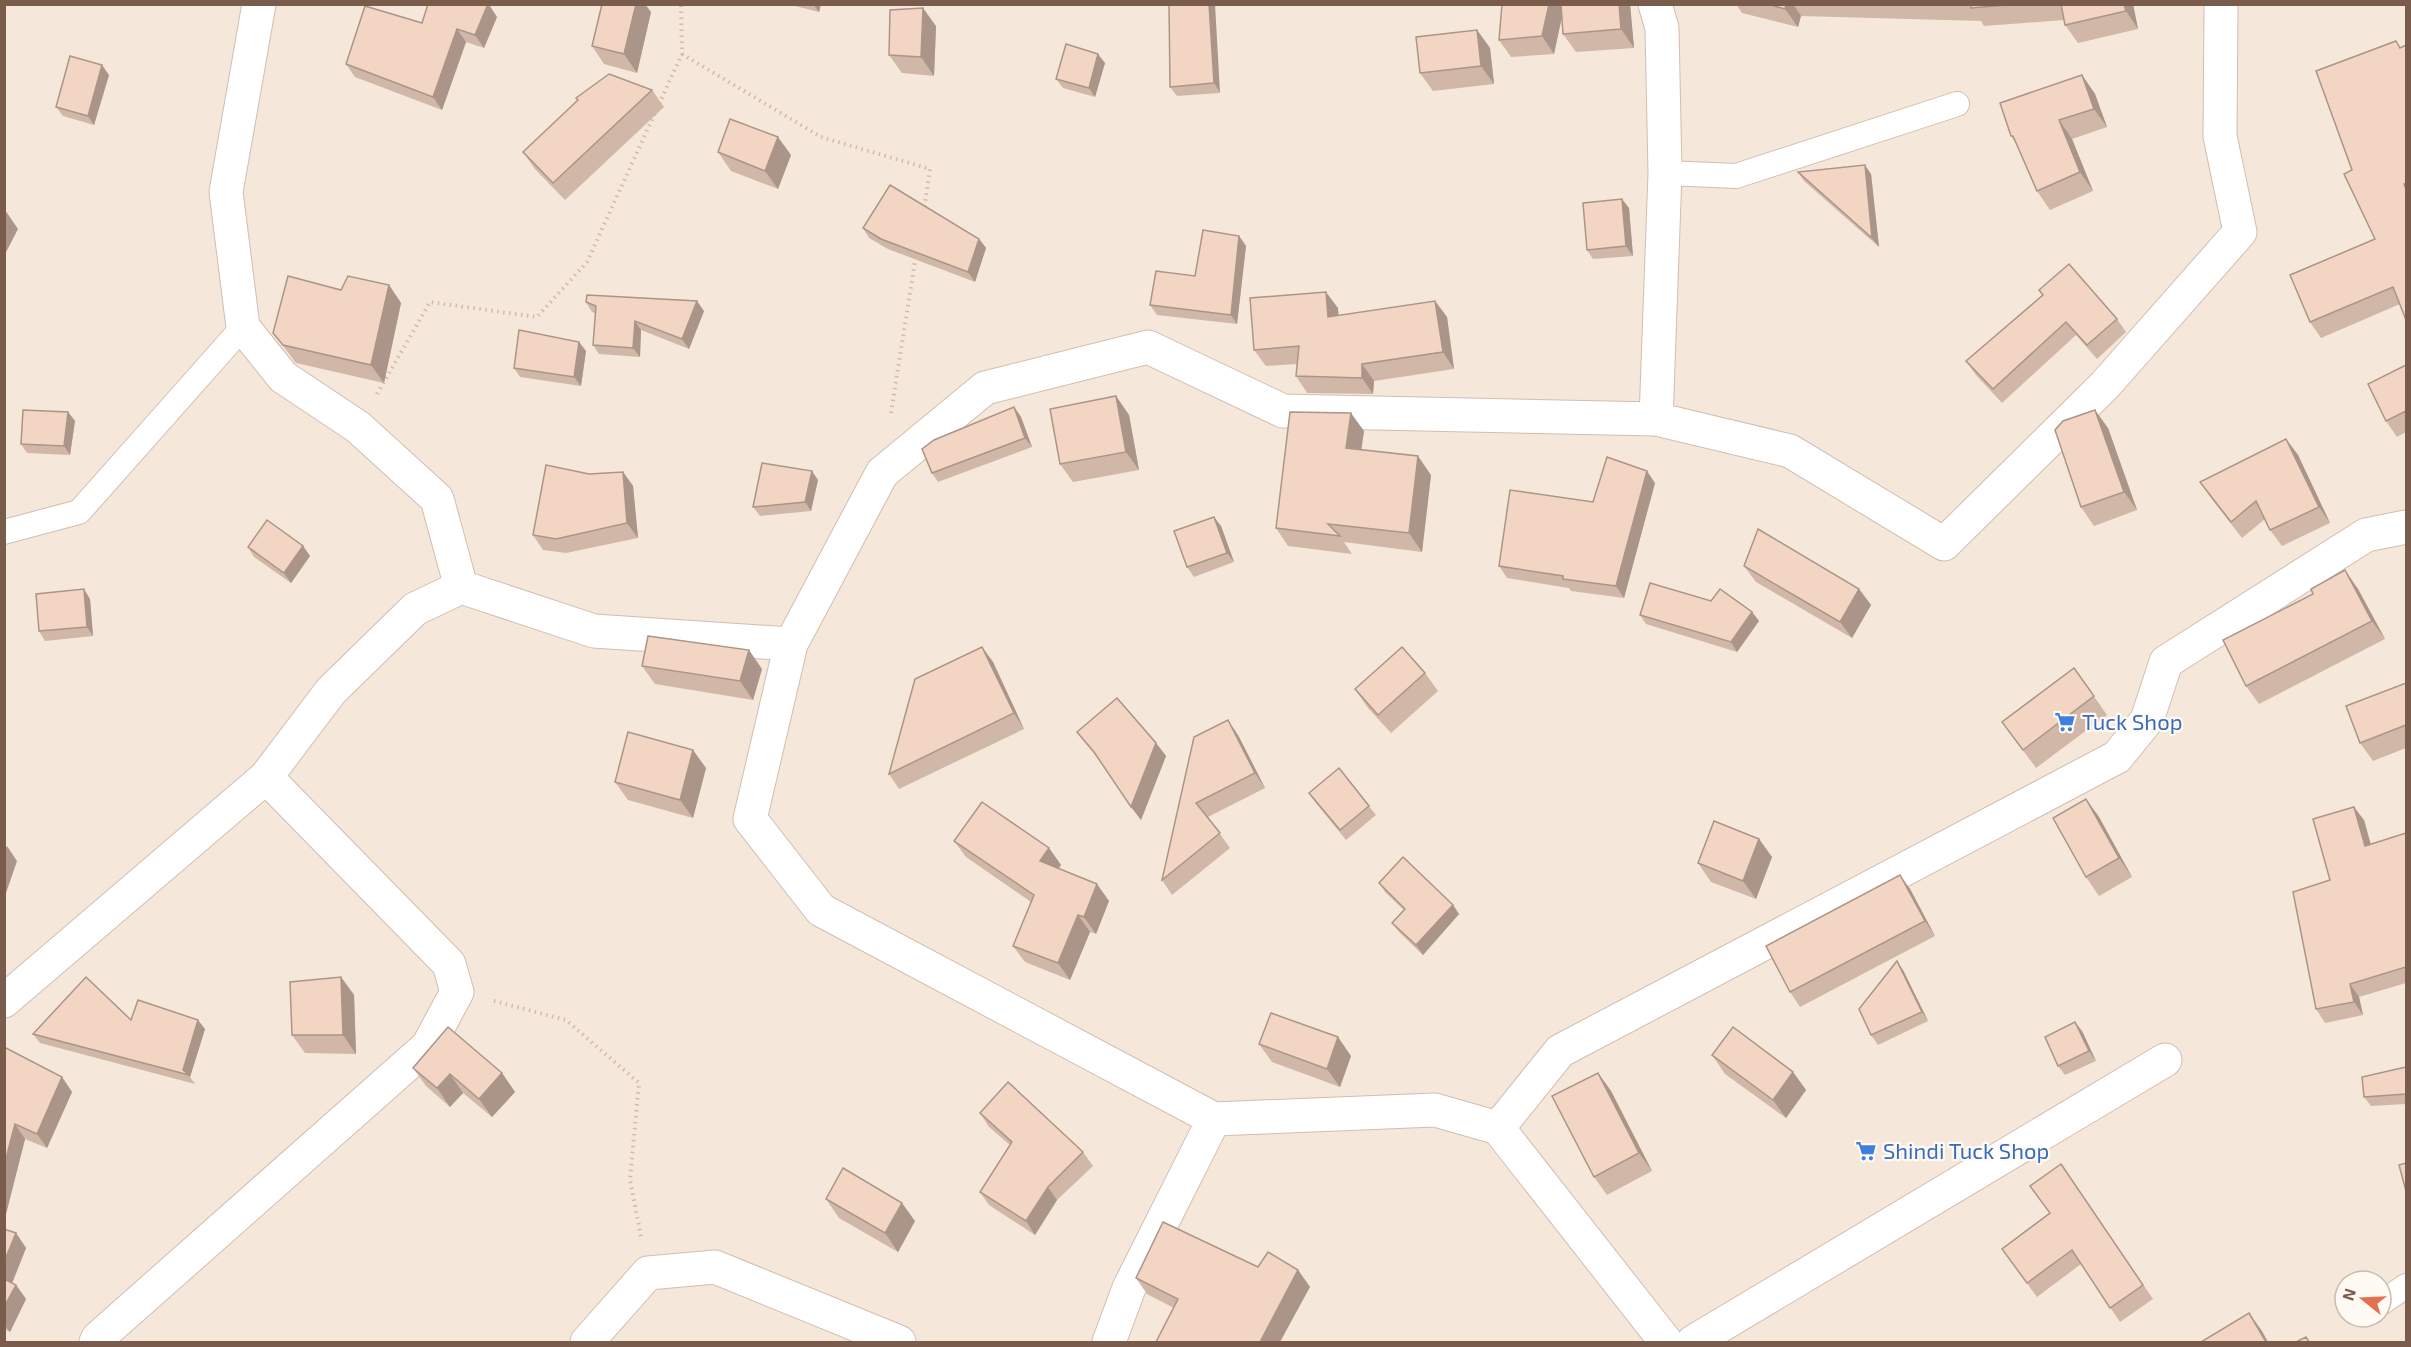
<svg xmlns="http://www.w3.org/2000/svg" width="2411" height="1347" viewBox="0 0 2411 1347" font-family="'Exo 2',sans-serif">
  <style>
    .residential { fill: #f5e8da; fill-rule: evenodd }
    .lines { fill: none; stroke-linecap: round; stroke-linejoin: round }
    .service-casing { stroke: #d1beb0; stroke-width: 26 }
    .minor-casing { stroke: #d1beb0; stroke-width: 35 }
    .path { stroke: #d9b8a5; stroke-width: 4; stroke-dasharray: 1.5 4.5; stroke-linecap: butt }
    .service { stroke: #fff; stroke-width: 24 }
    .minor { stroke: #fff; stroke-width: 33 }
    .wall { fill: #d1b7a8 }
    .shaded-wall { fill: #aa9588 }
    .building { fill: #f3d5c3; stroke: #aa9588; stroke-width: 1.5 }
    .labels { text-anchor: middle; stroke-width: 4.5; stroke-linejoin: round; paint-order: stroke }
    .shop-label { font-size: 22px; fill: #366cbe; stroke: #fffaf3; text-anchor: start }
  </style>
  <rect width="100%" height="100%" fill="#fdf6ec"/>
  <path class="residential" d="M5 5H2406V1342H5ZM2345 1281H2381V1317H2345Z"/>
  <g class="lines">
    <g class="service-casing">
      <g id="service">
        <polyline points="1665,173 1736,176 1957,104"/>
        <polyline points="4,532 79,512 243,327"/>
        <polyline points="2381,1303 2406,1286"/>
      </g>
    </g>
    <g class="minor-casing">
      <g id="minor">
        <polyline points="259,4 226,192 243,327 283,377 358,427 437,499 461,587"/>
        <polyline points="1655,4 1662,28 1665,173 1656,419"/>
        <polyline points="4,1001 266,777 331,691 415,609 461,587 594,631 791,644"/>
        <polyline points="1498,1128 1560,1051 2117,757 2147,720 2166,662 2366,535 2406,527"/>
        <polyline points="96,1342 98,1338 428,1046 457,992 449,964 266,777"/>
        <polyline points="587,1342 648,1273 715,1267 899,1342"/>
        <polyline points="1109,1342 1129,1288 1214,1119"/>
        <polyline points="1666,1342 1498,1128 1435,1110 1214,1119 821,910 750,819 791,644 882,473 985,388 1148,347 1283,411 1656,419 1790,451 1944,544 2105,385 2240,232 2220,136 2221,4"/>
        <polyline points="1693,1342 2165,1060"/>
      </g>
    </g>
    <g class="path">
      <polyline points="682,54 821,137 930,169 924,209"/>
      <polyline points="659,104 682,54 681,4"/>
      <polyline points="377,394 430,302 537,317 587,262 655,113"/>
      <polyline points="891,413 916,255"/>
      <polyline points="494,1001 566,1020 639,1083 630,1179 641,1237"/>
    </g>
    <use href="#service" class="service"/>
    <use href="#minor" class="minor"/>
  </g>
  <g class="wall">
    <polygon points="428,4 489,4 497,17 484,48 466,42 442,110 355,77 346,64 422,23"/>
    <polygon points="787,4 821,4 819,12"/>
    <polygon points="1169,4 1220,93 1177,96 1170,87"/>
    <polygon points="1502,4 1630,4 1634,48 1576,52 1563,34 1562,16 1554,54 1511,57 1499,40"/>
    <polygon points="1736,4 2133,4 2138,29 2078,43 2065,25 2064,20 1984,26 1981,21 1801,16 1798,27 1742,13"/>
    <polygon points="651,12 637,73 604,64 592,46"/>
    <polygon points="936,26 934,76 902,73 889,55"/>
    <polygon points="1477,30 1490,48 1494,84 1433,91 1420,73"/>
    <polygon points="2406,44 2406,320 2400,304 2321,338 2310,322 2375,239 2352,170 2401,47"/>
    <polygon points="1105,63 1095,97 1063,88 1056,79"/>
    <polygon points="109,75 94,125 63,116 56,107"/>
    <polygon points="2082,75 2095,94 2107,127 2072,139 2093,191 2050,210 2037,191 2018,146 2011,136"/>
    <polygon points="652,90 664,107 565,200 535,169 523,152"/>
    <polygon points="718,152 791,155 778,189 731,171"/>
    <polygon points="1798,172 1871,174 1879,247 1804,181"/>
    <polygon points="1629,208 1633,256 1593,259 1587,250"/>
    <polygon points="863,228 979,239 986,248 975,282 888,249 869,238"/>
    <polygon points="1239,236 1246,246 1237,324 1157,315 1150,305 1195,276"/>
    <polygon points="389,285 401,303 384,383 296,363 273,333 341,290"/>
    <polygon points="2039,290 2117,319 2126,332 2097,359 2076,335 2002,403 1976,375 1966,361 2042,295"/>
    <polygon points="1435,301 1447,317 1454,369 1374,381 1373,394 1307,393 1296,376 1297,364 1266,366 1254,350 1338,308 1338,316"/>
    <polygon points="586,302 704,311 689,349 641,330 640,357 599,354 593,345 595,313 592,312"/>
    <polygon points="586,351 581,386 520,377 514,368"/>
    <polygon points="2406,365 2406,432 2397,437 2386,421"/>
    <polygon points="1116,396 1129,415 1139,470 1073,482 1060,464"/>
    <polygon points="1014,407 1021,417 1032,447 938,482 932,473"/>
    <polygon points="68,412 75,421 70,455 27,453 21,444"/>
    <polygon points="2108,428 2137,510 2094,526 2081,507"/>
    <polygon points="1364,431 1361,449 1431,475 1422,552 1344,542 1352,554 1288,546 1276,528"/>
    <polygon points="2286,439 2298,455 2330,523 2282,546 2270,530 2265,519 2242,538 2211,498 2200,482"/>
    <polygon points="623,472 633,486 638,538 566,553 543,550 533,535 589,474"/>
    <polygon points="818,480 811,511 760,516 753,507"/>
    <polygon points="1655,483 1624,598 1571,591 1569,588 1507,578 1499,566 1593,502"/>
    <polygon points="1221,526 1234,562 1194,577 1187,567"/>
    <polygon points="303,546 310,556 291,583 254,557 248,547"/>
    <polygon points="1744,566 1859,589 1871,605 1852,638 1756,582"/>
    <polygon points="2358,589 2385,639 2259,704 2246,686"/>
    <polygon points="90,599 93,636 45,641 39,631"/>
    <polygon points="1711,601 1752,612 1759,621 1737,652 1646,624 1640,615"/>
    <polygon points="982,647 993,662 1024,729 899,789 889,774"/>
    <polygon points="642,666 762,669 753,700 655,684"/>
    <polygon points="2074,668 2107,715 2036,768 2002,722"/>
    <polygon points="1425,673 1438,691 1391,733 1368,708 1355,689"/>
    <polygon points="2406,683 2406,748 2373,761 2360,743"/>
    <polygon points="1077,732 1156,743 1166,756 1141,820 1102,763 1087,745"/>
    <polygon points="1238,735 1265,788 1208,817 1230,848 1172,895 1162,880 1194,737"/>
    <polygon points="706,768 693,818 628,800 615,782"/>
    <polygon points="1309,793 1369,806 1376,815 1346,840 1316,803"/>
    <polygon points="2086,799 2099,817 2132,877 2099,896 2086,877"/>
    <polygon points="2364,820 2370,844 2406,833 2406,983 2359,997 2363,1015 2325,1023 2316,1009 2330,880"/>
    <polygon points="1759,839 1772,857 1756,899 1711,882 1698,863"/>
    <polygon points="954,841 1049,848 1061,865 1058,869 1109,901 1096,934 1090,932 1070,980 1025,962 1013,946 1031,902 966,857"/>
    <polygon points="1900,875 1910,889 1935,936 1800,1007 1790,992"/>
    <polygon points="1379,883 1453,905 1459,914 1423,955 1399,932 1392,923 1404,910 1385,892"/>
    <polygon points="1903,970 1928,1021 1878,1045 1871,1035"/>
    <polygon points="341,977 354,995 356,1054 305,1053 292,1035"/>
    <polygon points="131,1020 205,1029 190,1077 195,1084 40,1043 33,1034"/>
    <polygon points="2082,1031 2096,1061 2065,1075 2058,1066"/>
    <polygon points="1259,1044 1351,1056 1340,1087 1272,1062"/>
    <polygon points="4,1047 62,1077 72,1092 47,1148 25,1139 4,1222"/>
    <polygon points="1712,1055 1793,1072 1806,1090 1786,1118 1725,1074"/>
    <polygon points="2406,1067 2406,1104 2371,1106 2364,1097"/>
    <polygon points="413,1068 502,1073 515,1092 492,1117 463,1093 450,1107 426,1086"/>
    <polygon points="1598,1073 1611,1091 1652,1171 1607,1195 1594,1177"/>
    <polygon points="980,1113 1083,1152 1093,1166 1057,1200 1035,1235 989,1205 980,1192 1010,1145 989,1127"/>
    <polygon points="2061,1164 2153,1299 2120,1322 2081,1264 2037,1297 2002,1249 2050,1214"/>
    <polygon points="826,1199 915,1221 898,1252 839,1218"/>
    <polygon points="4,1229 16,1233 26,1248 12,1283 16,1285 26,1299 10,1332 4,1329"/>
    <polygon points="1258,1267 1298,1270 1310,1287 1174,1308 1147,1294 1136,1278"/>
  </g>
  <g class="shaded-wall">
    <polygon points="488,4 497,17 484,48 475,35"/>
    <polygon points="636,4 645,4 651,12 637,73 624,54"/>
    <polygon points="813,4 821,4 819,12"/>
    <polygon points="1209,4 1215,4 1220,93 1214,83"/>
    <polygon points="1549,4 1562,4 1564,7 1554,54 1542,36"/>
    <polygon points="1619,4 1630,4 1634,48 1621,29"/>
    <polygon points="1786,4 1793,4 1801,16 1798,27 1785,9"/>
    <polygon points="2124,4 2133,4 2138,29 2126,11"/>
    <polygon points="923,8 936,26 934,76 921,57"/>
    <polygon points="457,29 466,42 442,110 433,97"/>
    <polygon points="1477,30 1490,48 1494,84 1481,66"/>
    <polygon points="1098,54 1105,63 1095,97 1089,88"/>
    <polygon points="102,65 109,75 94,125 88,116"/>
    <polygon points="2082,75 2095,94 2107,127 2094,109"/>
    <polygon points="2059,120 2072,139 2093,191 2080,172"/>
    <polygon points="778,137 791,155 778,189 765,171"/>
    <polygon points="1865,165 1871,174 1879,247 1872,238"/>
    <polygon points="1622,199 1629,208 1633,256 1626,246"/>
    <polygon points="5,210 18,229 4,256 4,211"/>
    <polygon points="1239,236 1246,246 1237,324 1231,315"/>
    <polygon points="979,239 986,248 975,282 968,272"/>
    <polygon points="389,285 401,303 384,383 371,365"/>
    <polygon points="1326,292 1338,308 1340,334 1328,317"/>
    <polygon points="697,301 704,311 689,349 682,339"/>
    <polygon points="1435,301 1447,317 1454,369 1443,352"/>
    <polygon points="635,321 641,330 640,357 633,348"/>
    <polygon points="579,342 586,351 581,386 574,377"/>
    <polygon points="1362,364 1374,381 1373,394 1362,378"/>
    <polygon points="1116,396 1129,415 1139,470 1126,452"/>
    <polygon points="1014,407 1021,417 1032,447 1025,438"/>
    <polygon points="2095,410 2108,428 2137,510 2124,492"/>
    <polygon points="68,412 75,421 70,455 64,446"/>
    <polygon points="1351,413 1364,431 1359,466 1346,448"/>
    <polygon points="2286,439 2298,455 2330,523 2319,507"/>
    <polygon points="1418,456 1431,475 1422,552 1409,533"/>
    <polygon points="812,471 818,480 811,511 805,502"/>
    <polygon points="1647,471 1655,483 1624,598 1616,586"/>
    <polygon points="623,472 633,486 638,538 627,523"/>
    <polygon points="1214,517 1221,526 1234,562 1227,553"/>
    <polygon points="303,546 310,556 291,583 284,573"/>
    <polygon points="2345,570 2358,589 2385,639 2372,621"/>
    <polygon points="84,589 90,599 93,636 87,627"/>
    <polygon points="1859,589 1871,605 1852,638 1840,622"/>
    <polygon points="1752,612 1759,621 1737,652 1731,642"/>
    <polygon points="982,647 993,662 1024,729 1014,713"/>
    <polygon points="749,650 762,669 753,700 740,681"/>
    <polygon points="1228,720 1238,735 1265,788 1255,773"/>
    <polygon points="1156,743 1166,756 1141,820 1131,807"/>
    <polygon points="693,750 706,768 693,818 680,800"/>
    <polygon points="2086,799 2099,817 2132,877 2119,858"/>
    <polygon points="2354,807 2364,820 2375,859 2365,846"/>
    <polygon points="1759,839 1772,857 1756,899 1743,881"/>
    <polygon points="7,846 17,861 6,893 4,891 4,852"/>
    <polygon points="1049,848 1061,865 1052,878 1040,861"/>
    <polygon points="1900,875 1910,889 1935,936 1925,921"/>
    <polygon points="1097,884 1109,901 1096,934 1084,917"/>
    <polygon points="1453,905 1459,914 1423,955 1416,945"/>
    <polygon points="1078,915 1090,932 1070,980 1058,963"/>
    <polygon points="1897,961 1903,970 1928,1021 1922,1012"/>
    <polygon points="341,977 354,995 356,1054 343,1035"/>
    <polygon points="2350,984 2359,997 2363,1015 2354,1002"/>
    <polygon points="198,1020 205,1029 190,1077 183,1070"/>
    <polygon points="2075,1022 2082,1031 2096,1061 2089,1051"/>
    <polygon points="1338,1037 1351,1056 1340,1087 1327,1069"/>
    <polygon points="1793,1072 1806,1090 1786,1118 1773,1100"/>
    <polygon points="502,1073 515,1092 492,1117 479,1099"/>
    <polygon points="1598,1073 1611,1091 1652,1171 1639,1153"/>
    <polygon points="450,1074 463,1093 450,1107 437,1088"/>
    <polygon points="62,1077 72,1092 47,1148 37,1134"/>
    <polygon points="15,1124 25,1139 4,1222 4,1166"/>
    <polygon points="1048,1187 1057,1200 1035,1235 1026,1221"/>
    <polygon points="902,1203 915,1221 898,1252 885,1233"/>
    <polygon points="16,1233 26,1248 9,1291 4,1284 4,1262"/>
    <polygon points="1298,1270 1310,1287 1280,1342 1260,1342"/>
    <polygon points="16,1285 26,1299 10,1332 4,1324 4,1307"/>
    <polygon points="2249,1313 2262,1331 2268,1342 2266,1342"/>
  </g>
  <g class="building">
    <polygon points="428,4 488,4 475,35 457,29 433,97 346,64 365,6 422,23"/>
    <polygon points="602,4 636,4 624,54 592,46"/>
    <polygon points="1169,4 1209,4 1214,83 1170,87"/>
    <polygon points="1502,4 1549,4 1542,36 1499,40"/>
    <polygon points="1561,4 1619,4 1621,29 1563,34"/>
    <polygon points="1767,4 1786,4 1785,9"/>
    <polygon points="1971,4 2019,4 1971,8"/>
    <polygon points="2061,4 2124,4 2126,11 2065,25"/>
    <polygon points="923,8 921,57 889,55 890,10"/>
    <polygon points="1477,30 1481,66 1420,73 1416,37"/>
    <polygon points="2396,41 2400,48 2406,45 2406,183 2404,184 2406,189 2406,320 2393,287 2310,322 2290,275 2375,239 2344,174 2352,170 2316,71"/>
    <polygon points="1066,44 1098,54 1089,88 1056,79"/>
    <polygon points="70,56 102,65 88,116 56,107"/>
    <polygon points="609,74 652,90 553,183 523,152 578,100 576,98"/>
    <polygon points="2082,75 2094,109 2059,120 2080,172 2037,191 2013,136 2011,136 2000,103"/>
    <polygon points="730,119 778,137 765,171 718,152"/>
    <polygon points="1865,165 1872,238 1798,172"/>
    <polygon points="890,185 979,239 968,272 881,239 863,228"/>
    <polygon points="1622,199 1626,246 1587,250 1583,203"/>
    <polygon points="1203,230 1239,236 1231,315 1150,305 1156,271 1195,276"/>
    <polygon points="2069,264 2117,319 2087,345 2066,322 1993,389 1966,361 2043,295 2039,290"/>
    <polygon points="288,276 341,290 348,276 389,285 371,365 283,345 273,333"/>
    <polygon points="1326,292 1328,317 1435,301 1443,352 1362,364 1362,378 1296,376 1299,346 1254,350 1250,298"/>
    <polygon points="587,295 697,301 682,339 635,321 633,348 593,345 596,306 586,302"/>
    <polygon points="519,330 579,342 574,377 514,368"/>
    <polygon points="2406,365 2406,411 2386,421 2368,384"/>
    <polygon points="1116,396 1126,452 1060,464 1050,409"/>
    <polygon points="1014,407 1025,438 932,473 922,449 934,440"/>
    <polygon points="23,410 68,412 64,446 21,444"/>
    <polygon points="2095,410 2124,492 2081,507 2055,430 2063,421"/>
    <polygon points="1290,412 1351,413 1346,448 1418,456 1409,533 1328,524 1340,536 1276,528"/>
    <polygon points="2286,439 2319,507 2270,530 2256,501 2231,522 2200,482"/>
    <polygon points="1607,457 1647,471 1616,586 1563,579 1563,576 1499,566 1510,490 1593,502"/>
    <polygon points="762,463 812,471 805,502 753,507"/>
    <polygon points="546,465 589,474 623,472 627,523 556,539 533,535"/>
    <polygon points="1214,517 1227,553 1187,567 1174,531"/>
    <polygon points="267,520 303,546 284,573 248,547"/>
    <polygon points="1758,529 1859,589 1840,622 1744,566"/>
    <polygon points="2345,570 2372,621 2246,686 2223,640 2313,594 2311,589"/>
    <polygon points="1650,583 1711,601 1720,589 1752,612 1731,642 1640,615"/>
    <polygon points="84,589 87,627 39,631 36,594"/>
    <polygon points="648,636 749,650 740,681 642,666"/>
    <polygon points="982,647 1014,713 889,774 915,679"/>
    <polygon points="1402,647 1425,673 1378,715 1355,689"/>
    <polygon points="2074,668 2094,696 2023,750 2002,722"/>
    <polygon points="2406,683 2406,725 2360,743 2346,706"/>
    <polygon points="1117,698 1156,743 1131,807 1094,752 1077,732"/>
    <polygon points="1228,720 1255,773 1196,803 1220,833 1162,880 1194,737"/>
    <polygon points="628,732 693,750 680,800 615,782"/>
    <polygon points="1339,768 1369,806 1340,830 1309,793"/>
    <polygon points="2086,799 2119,858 2086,877 2053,818"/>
    <polygon points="982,802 1049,848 1040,861 1097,884 1084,917 1078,915 1058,963 1013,946 1034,895 954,841"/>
    <polygon points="2354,807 2365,846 2406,833 2406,967 2350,984 2354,1002 2316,1009 2293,892 2330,880 2313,819"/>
    <polygon points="1714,821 1759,839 1743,881 1698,863"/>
    <polygon points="1403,857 1453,905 1416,945 1392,923 1405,909 1379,883"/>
    <polygon points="1900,875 1925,921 1790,992 1766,946"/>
    <polygon points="1897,961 1922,1012 1871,1035 1859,1009"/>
    <polygon points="86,977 131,1020 138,1000 198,1020 183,1070 189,1075 33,1034"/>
    <polygon points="341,977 343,1035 292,1035 290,982"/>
    <polygon points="1271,1013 1338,1037 1327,1069 1259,1044"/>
    <polygon points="2075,1022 2089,1051 2058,1066 2045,1037"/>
    <polygon points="448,1027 502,1073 479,1099 450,1074 437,1088 413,1068"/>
    <polygon points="1733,1027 1793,1072 1773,1100 1712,1055"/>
    <polygon points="4,1047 62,1077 37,1134 15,1124 4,1166"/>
    <polygon points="2406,1067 2406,1094 2364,1097 2362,1077"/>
    <polygon points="1598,1073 1639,1153 1594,1177 1552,1096"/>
    <polygon points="1008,1082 1083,1152 1048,1187 1026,1221 980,1192 1012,1142 980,1113"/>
    <polygon points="2406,1163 2406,1191 2399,1165"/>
    <polygon points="2061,1164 2143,1285 2110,1308 2072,1250 2027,1283 2002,1249 2050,1213 2030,1186"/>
    <polygon points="843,1168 902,1203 885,1233 826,1199"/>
    <polygon points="1163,1222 1258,1267 1268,1252 1298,1270 1260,1342 1156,1342 1178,1299 1136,1278"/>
    <polygon points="4,1229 16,1233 4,1262"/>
    <polygon points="4,1279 16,1285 4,1307"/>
    <polygon points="2249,1313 2266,1342 2201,1342"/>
    <polygon points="2306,1337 2309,1342 2296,1342"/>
  </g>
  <defs>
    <g id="supermarket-bare" transform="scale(1.62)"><path d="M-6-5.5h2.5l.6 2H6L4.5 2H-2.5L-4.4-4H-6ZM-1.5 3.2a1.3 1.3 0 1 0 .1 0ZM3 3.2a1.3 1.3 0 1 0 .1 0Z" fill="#3f7fe0" stroke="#fffaf3" stroke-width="2.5" paint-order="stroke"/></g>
  </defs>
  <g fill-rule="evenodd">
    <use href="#supermarket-bare" x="2065" y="722"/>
    <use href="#supermarket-bare" x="1866" y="1151"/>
  </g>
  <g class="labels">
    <g class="shop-label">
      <text x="2082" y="730">Tuck Shop</text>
      <text x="1883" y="1159">Shindi Tuck Shop</text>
    </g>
  </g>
  <rect width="2411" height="1347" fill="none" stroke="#7a5c4d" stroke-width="12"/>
  <g transform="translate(2363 1299) rotate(288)"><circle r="28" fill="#fffaf3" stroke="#cabbb1" stroke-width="1.5"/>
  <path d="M0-4.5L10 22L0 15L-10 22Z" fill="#e76f51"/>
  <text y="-9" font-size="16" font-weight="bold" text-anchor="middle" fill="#7a5c4d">N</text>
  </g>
</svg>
